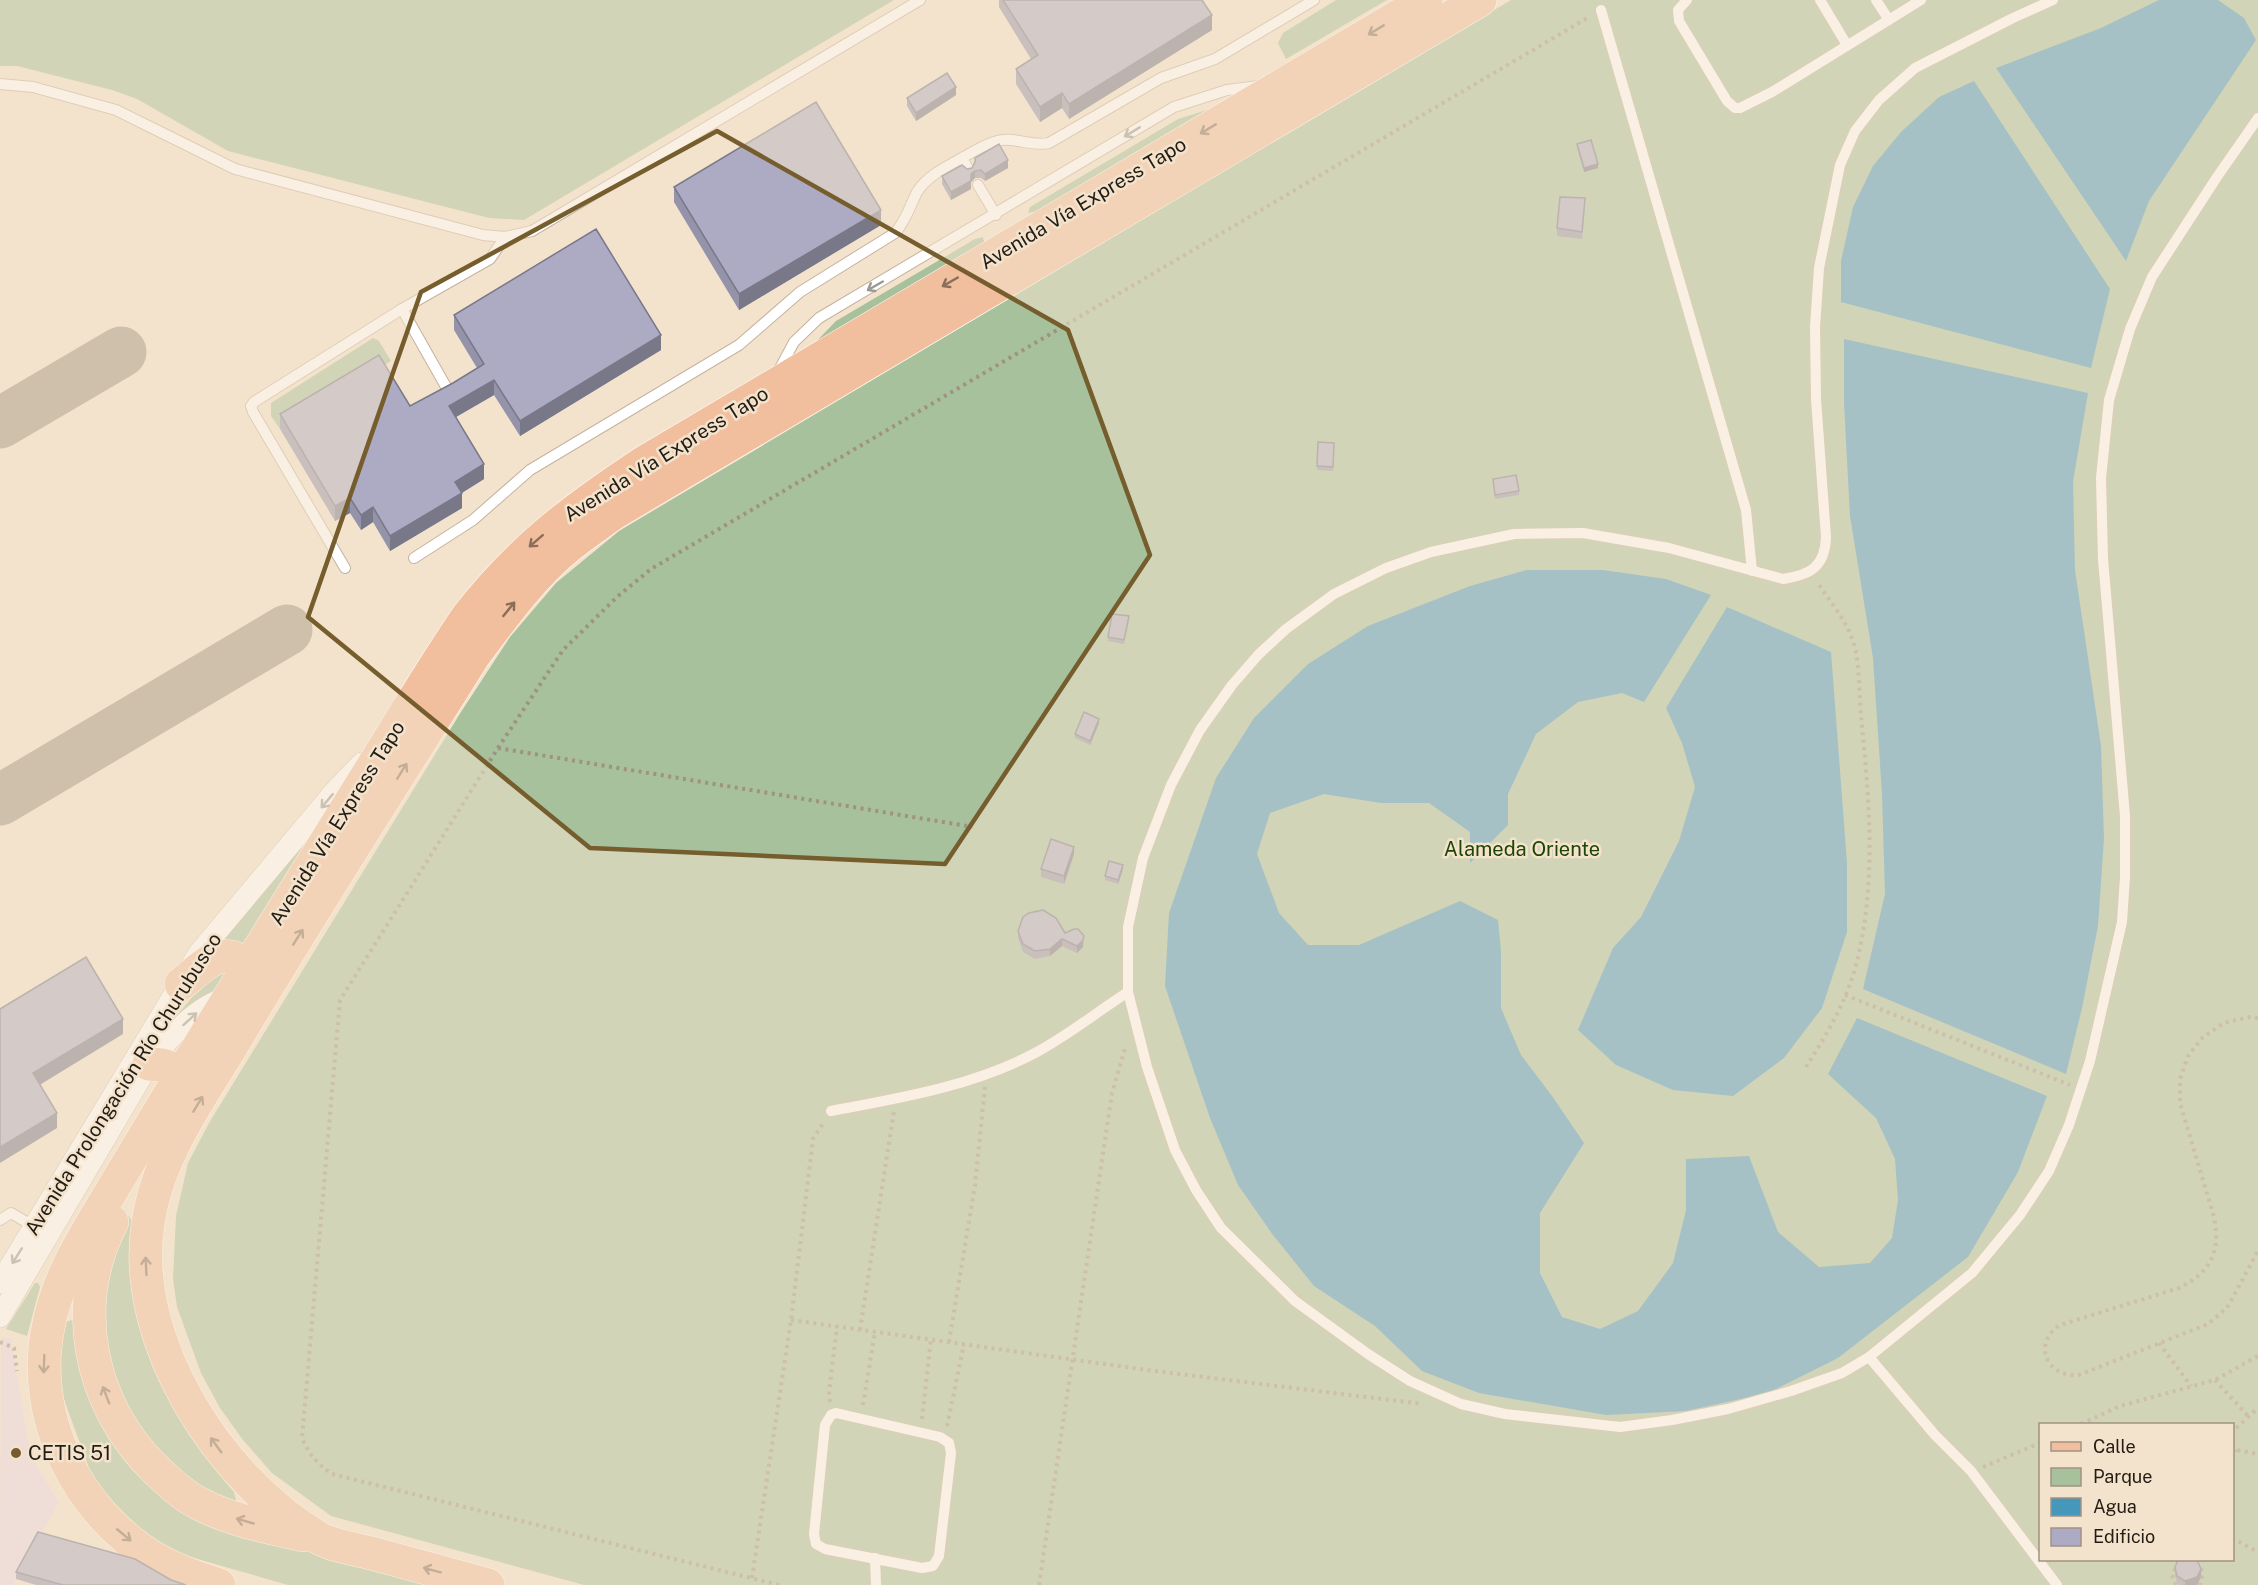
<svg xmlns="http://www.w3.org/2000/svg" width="2258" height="1585" viewBox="0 0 2258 1585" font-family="'Public Sans',sans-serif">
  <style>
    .education { fill: #e8d5e5 }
    .green { fill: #a7c19c; fill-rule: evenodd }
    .water { fill: #4598bc }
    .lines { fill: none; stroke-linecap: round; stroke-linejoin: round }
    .taxiway { stroke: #a29584; stroke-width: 51 }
    .lane-casing { stroke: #c4b39e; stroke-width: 12 }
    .street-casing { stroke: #c4b39e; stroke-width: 22 }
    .primary-casing { stroke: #fff; stroke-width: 34 }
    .path { stroke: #9f9281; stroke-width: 4; stroke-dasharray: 3 4.5; stroke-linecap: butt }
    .lane { stroke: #fff; stroke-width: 10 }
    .street { stroke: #fff; stroke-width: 21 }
    .primary { stroke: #f1bf9e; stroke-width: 33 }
    .wall { fill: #9593a9 }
    .shaded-wall { fill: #797889 }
    .building { fill: #adabc4; stroke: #797889; stroke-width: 1.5 }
    .oneway { stroke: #8a6e59 }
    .oneway2 { stroke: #9c9995 }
    .marked { fill: none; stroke: #755d2d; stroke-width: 4.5; stroke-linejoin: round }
    .poi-dot { fill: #755d2d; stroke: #f4e3cc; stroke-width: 2 }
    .labels { text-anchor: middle; stroke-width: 5; stroke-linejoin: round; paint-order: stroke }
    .street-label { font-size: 20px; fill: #221c14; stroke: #f4e3cc }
    .park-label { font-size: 20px; fill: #1d4503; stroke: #f4e3cc }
    .poi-label { font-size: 20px; fill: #221c14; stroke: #f4e3cc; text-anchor: start }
  </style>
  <rect width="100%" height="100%" fill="#f4e3cc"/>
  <polygon class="education" points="1,1338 11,1338 28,1441 36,1465 59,1502 13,1585 0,1585"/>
  <g class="green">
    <polygon points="0,0 894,0 524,220 489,218 228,151 137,99 112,90 17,66 0,66"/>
    <polygon points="1336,0 1387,0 1286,59 1278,43 1283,33"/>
    <path d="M1511 0H2258V1585H584L331 1516 272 1473 243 1440 220 1408 201 1373 177 1307 173 1279 176 1216 188 1163 209 1123 461 712 510 637 556 583 619 531ZM2040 1424H2232V1560H2040Z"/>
    <polygon points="1213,108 1049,209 1028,213 1030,207 1178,119"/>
    <polygon points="983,237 984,242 957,268 812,346 836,321 975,239"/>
    <polygon points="373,338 379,341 391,361 280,429 271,416 271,403"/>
    <polygon points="302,848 305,848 252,946 218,945 297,850"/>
    <polygon points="221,969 232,978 166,1029 207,979"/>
    <path d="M128 1216 133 1221 174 1407C190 1439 211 1465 234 1492L236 1500 232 1502 203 1490 171 1467 126 1408 98 1323 123 1218Z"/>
    <polygon points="35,1283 38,1283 40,1287 27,1336 6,1329"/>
    <polygon points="72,1320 78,1322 129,1460 445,1585 288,1585 173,1552 121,1515 92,1476 62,1394 59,1375 62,1328 65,1322"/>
  </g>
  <g class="water">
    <polygon points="2159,0 2218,0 2244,18 2256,40 2149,201 2126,261 1996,68 2101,28"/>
    <polygon points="1974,81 2110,289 2091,368 1841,302 1841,261 1853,207 1873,166 1901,132 1939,97"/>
    <polygon points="1844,339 2088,393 2073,482 2075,570 2101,746 2104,838 2098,926 2082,1008 2066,1074 1863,989 1885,894 1882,794 1873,658 1850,516 1844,403"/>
    <polygon points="1527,570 1603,570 1666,579 1711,595 1644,702 1622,693 1578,702 1536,734 1508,794 1508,825 1470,863 1470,832 1429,803 1381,803 1324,794 1270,813 1257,854 1279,913 1308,945 1359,945 1460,901 1498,920 1501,951 1501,1008 1521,1055 1552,1096 1584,1143 1540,1213 1540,1273 1562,1317 1600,1329 1638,1311 1673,1263 1686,1210 1686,1159 1749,1156 1778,1232 1819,1267 1870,1263 1892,1238 1898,1200 1895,1159 1876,1118 1828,1074 1857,1018 2047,1096 2018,1172 1968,1257 1838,1358 1768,1393 1686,1411 1606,1415 1479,1393 1422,1371 1375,1326 1314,1286 1273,1235 1238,1185 1210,1118 1165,986 1169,913 1216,778 1254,718 1308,664 1368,626 1470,586"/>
    <polygon points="1727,607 1831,652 1847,863 1847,932 1822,1008 1784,1058 1733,1096 1673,1090 1616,1065 1578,1030 1613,948 1641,917 1679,841 1695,787 1682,743 1666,708"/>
  </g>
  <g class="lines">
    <g class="taxiway">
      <polyline points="0,423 121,352"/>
      <polyline points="0,800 287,630"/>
    </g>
    <g class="lane-casing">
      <g id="lane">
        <polyline points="1687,0 1678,10 1679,21 1727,101 1735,108 1740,108 1772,92 1921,0"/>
        <polyline points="1820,0 1847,45"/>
        <polyline points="1876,0 1889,20"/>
        <path d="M2053 0 2013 18 1915 68 1879 100 1855 131 1840 165 1819 268 1815 327 1816 399 1826 537C1825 567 1810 575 1783 579L1669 548 1583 533 1514 534 1431 552 1386 568 1334 594 1286 629 1259 654 1232 685 1200 730 1171 785 1143 858 1128 927V992L1147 1067 1175 1150 1196 1190 1221 1228 1295 1301 1368 1354 1410 1381 1461 1404 1505 1414 1620 1427 1672 1420 1728 1409 1791 1391 1842 1373 1869 1357 1972 1273 2020 1215 2049 1171 2069 1125 2090 1061 2122 922 2125 877V816L2103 559 2101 478 2109 400 2130 329 2152 277 2217 177 2258 118"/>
        <polyline points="1601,10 1746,510 1752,571"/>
        <polyline points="0,84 33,87 116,110 235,169 483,235 505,237 532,231 920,0"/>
        <path d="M968 169 962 158C973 152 985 144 997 141 1013 136 1031 147 1049 143L1161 78 1215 59 1314 0"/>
        <polyline points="978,185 996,215"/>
        <polyline points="402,309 449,392"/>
        <polyline points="778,372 794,342 819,318 1174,107 1227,90 1259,86"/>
        <path d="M414 558 473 520 530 470 739 345 800 292 895 233C907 219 909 208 917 192 927 176 946 167 962 158"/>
        <polyline points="345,568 253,412 251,406 254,402 402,309 490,259 505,237"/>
        <path d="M831 1111C900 1098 973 1086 1035 1053 1067 1036 1097 1012 1128 992"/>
        <polyline points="0,1220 11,1213 35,1227"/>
        <polyline points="1869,1357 1935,1435 1971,1471 2057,1585"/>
        <polygon points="836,1413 940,1437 949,1443 951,1453 939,1556 933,1566 922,1568 825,1549 816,1544 814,1534 825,1425 831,1415"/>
        <polyline points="875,1558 876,1585"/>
      </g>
    </g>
    <g class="street-casing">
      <g id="street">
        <polyline points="0,1283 199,953 335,791 362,763"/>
        <path d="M0 1317 149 1064C171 1037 195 1005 230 997"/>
      </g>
    </g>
    <g class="primary-casing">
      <g id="primary">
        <path d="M181 984C221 951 222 946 267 977"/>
        <polyline points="149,1064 162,1065 171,1068 177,1081"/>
        <path d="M112 1222C69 1305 89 1404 155 1469 168 1481 182 1495 198 1503 230 1520 267 1527 303 1535"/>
        <path d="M219 1585C197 1578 175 1570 154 1558 77 1512 30 1417 48 1328 58 1273 90 1227 118 1180 148 1130 178 1080 209 1030 265 940 320 850 376 761 406 712 435 664 467 617 520 549 572 510 643 463L1426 0"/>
        <path d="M488 1585C449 1574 410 1564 371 1553 355 1549 333 1546 319 1538 220 1480 130 1342 148 1224 157 1155 202 1097 236 1039 312 910 394 784 473 657 502 618 531 577 569 546 584 534 599 524 614 513L1480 0"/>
      </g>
    </g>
    <g class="path">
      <polyline points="498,748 973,827"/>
      <polyline points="1845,995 2070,1085"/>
      <path d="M2258 1018 2249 1017 2224 1023 2203 1037 2188 1056 2180 1079V1103L2214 1217C2221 1252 2211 1272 2179 1288L2060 1325C2032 1343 2046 1378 2079 1375L2208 1324 2227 1308 2258 1251"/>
      <path d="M1806 1067C1827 1034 1848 999 1857 961 1877 882 1869 796 1861 716 1859 694 1860 670 1855 648 1849 623 1831 603 1817 582"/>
      <polyline points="791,1320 1147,1370 1423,1404"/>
      <polyline points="860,1330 894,1111"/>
      <polyline points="0,1342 14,1348 17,1371"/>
      <polyline points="949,1342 975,1185 985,1087"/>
      <polyline points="2159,1343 2191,1386"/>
      <polyline points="2215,1380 2248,1416"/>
      <polyline points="830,1402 829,1393 837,1326"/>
      <polyline points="863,1405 875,1332"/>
      <polyline points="922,1419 931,1339"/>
      <polyline points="2081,1424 2120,1406 2215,1380 2258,1356"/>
      <polyline points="947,1426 964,1344"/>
      <polyline points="2232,1434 2234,1430 2258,1408"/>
      <polyline points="2232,1445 2237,1450 2258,1454"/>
      <polyline points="2232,1458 2237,1450"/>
      <polyline points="1983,1467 2040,1443"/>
      <polyline points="2232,1538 2258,1552"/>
      <polyline points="2196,1563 2203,1572 2200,1585"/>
      <polyline points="752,1578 791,1320 813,1139 824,1122"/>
      <path d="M779 1585 332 1474C318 1464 309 1455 302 1438L340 1000 498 748 563 650 618 596 651 569 1589 17"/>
      <polyline points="1039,1585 1112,1093 1126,1045"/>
      <polyline points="2176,1585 2172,1575 2178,1564"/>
    </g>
    <use href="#lane" class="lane"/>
    <use href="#street" class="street"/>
    <use href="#primary" class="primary"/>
  </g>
  <g class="wall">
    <polygon points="999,0 1202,0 1212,30 1069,119 1062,108 1040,122 1016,84 1016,69 1031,59 999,7"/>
    <polygon points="956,95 916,121 907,106 907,98"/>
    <polygon points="1577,144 1598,168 1584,172 1577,148"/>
    <polygon points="975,158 1008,168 985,181 981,178 975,178 971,182 971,189 951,200 942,184 942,176 972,168 975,163"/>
    <polygon points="674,187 881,225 739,310 674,202"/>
    <polygon points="1585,206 1582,239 1557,236 1557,228"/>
    <polygon points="454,315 661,350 520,436 494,395 456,417 484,479 462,493 462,508 390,551 373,522 361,530 350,513 335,521 280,429 280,414 410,406 453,383 477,368 454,330"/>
    <polygon points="1318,442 1334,443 1333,471 1317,470"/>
    <polygon points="1493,479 1519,491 1519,495 1495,499"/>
    <polygon points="1129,620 1124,644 1108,641 1108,637"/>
    <polygon points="1099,723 1090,745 1075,738 1075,734"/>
    <polygon points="1074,854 1064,884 1041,877 1041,869"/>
    <polygon points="1123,869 1118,884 1105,880 1105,876"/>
    <polygon points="1018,931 1065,933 1084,936 1083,947 1077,953 1062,946 1050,956 1035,959 1023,952 1018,938"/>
    <polygon points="2175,1567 2201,1577 2197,1585 2180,1585 2177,1583 2175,1575"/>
    <polygon points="16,1572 171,1580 186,1585 36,1585 16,1579"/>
  </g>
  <g class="shaded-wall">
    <polygon points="1212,15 1212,30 1069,119 1069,104"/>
    <polygon points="956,87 956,95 916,121 916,113"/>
    <polygon points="1062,93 1062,108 1040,122 1040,107"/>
    <polygon points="1008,160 1008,168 985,181 985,174"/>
    <polygon points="1598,164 1598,168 1584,172 1584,168"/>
    <polygon points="975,171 975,178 971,182 971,189 951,200 951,192"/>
    <polygon points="881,210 881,225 739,310 739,294"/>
    <polygon points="661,335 661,350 520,436 520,421"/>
    <polygon points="494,380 494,395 449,421 449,406"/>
    <polygon points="484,464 484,479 455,497 455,482"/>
    <polygon points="462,493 462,508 390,551 390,536"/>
    <polygon points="350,498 350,513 335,521 335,506"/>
    <polygon points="373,507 373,522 361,530 361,515"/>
    <polygon points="1099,719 1099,723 1090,745 1090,741"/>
    <polygon points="1074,847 1074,854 1064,884 1064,876"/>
    <polygon points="1123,865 1123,869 1118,884 1118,880"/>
    <polygon points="1062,939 1062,946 1050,956 1050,949"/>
    <polygon points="1083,940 1083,947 1077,953 1077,946"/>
    <polygon points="123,1019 123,1034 33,1089 33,1073"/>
    <polygon points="57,1113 57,1128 0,1163 0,1147"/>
    <polygon points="2201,1569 2201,1577 2197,1585 2185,1585 2185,1581"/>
  </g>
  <g class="building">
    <polygon points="1003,0 1202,0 1212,15 1069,104 1062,93 1040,107 1016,69 1038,55"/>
    <polygon points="947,73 956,87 916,113 907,98"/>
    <polygon points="816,102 881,210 739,294 674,187"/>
    <polygon points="1591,140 1598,164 1584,168 1577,144"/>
    <polygon points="999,144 1008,160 985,174 981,170 975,171 971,174 971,181 951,192 942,176 962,165 967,169 972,168 975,162 975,158"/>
    <polygon points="1560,197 1585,198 1582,232 1557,228"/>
    <polygon points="596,229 661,335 520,421 494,380 449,406 484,464 455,482 462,493 390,536 373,507 361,515 350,498 335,506 280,414 379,355 410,406 453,383 484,364 454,315"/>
    <polygon points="1318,442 1334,443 1333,467 1317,466"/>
    <polygon points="1516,475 1519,491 1495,495 1493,479"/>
    <polygon points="1112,614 1129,616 1124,640 1108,637"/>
    <polygon points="1084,712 1099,719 1090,741 1075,734"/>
    <polygon points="1051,839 1074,847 1064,876 1041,869"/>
    <polygon points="1109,861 1123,865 1118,880 1105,876"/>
    <polygon points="1043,910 1056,918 1065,933 1074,929 1078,929 1084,936 1083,940 1077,946 1062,939 1050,949 1035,951 1023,944 1018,931 1023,917 1029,913"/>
    <polygon points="86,957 123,1019 33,1073 57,1113 0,1147 0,1009"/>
    <polygon points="38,1532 135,1559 171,1580 186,1585 63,1585 16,1572"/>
    <polygon points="2178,1560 2197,1560 2201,1569 2197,1577 2185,1581 2177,1576 2175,1567"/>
  </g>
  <defs><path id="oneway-shaft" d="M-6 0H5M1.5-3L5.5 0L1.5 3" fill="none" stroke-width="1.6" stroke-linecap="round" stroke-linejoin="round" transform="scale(1.5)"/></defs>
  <g class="oneway">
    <use href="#oneway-shaft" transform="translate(1376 30) rotate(149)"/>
    <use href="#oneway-shaft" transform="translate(1208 129) rotate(149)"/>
    <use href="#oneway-shaft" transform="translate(950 282) rotate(150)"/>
    <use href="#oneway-shaft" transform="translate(536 541) rotate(139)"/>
    <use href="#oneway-shaft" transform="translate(509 609) rotate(-51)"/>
    <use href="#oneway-shaft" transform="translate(402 771) rotate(-58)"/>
    <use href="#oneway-shaft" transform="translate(298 937) rotate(-58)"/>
    <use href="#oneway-shaft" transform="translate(198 1104) rotate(-59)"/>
    <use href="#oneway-shaft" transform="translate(146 1266) rotate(-93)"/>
    <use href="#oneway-shaft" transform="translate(44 1364) rotate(92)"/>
    <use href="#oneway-shaft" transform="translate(106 1395) rotate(-111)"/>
    <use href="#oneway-shaft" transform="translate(216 1445) rotate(-126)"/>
    <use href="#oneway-shaft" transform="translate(245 1521) rotate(-164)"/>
    <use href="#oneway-shaft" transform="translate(124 1535) rotate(40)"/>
    <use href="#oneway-shaft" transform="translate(432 1570) rotate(-165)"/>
  </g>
  <g class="oneway2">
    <use href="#oneway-shaft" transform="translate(1132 132) rotate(149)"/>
    <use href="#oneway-shaft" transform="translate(875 286) rotate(150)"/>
    <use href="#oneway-shaft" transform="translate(327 801) rotate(130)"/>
    <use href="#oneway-shaft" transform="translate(190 1019) rotate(-42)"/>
    <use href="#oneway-shaft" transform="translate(17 1256) rotate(122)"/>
  </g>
  <path d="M0 0H2258V1585H0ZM717 131 1068 330 1150 555 945 864 590 848 308 617 421 292Z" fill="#f4e3cc" fill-opacity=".55" fill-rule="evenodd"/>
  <path class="marked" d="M717 131 1068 330 1150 555 945 864 590 848 308 617 421 292Z"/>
  <circle class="poi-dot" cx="16" cy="1453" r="6"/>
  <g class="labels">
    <g class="street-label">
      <text transform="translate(1083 203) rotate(-31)" y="7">Avenida Vía Express Tapo</text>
      <text transform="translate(666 454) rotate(-32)" y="7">Avenida Vía Express Tapo</text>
      <text transform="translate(337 823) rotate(-58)" y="7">Avenida Vía Express Tapo</text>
      <text transform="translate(123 1084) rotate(-58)" y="7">Avenida Prolongación Río Churubusco</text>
    </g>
    <g class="park-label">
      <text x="1522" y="856">Alameda Oriente</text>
    </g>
    <g class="poi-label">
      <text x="28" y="1460">CETIS 51</text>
    </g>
  </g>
  <rect x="2039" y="1423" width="195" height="138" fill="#f4e3cc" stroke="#a09382" stroke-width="1.5"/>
  <rect x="2051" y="1442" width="30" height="9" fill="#f1bf9e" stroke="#a09382" stroke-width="1.5"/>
  <text x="2093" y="1453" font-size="18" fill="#221c14">Calle</text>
  <rect x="2051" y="1468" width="30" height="18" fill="#a7c19c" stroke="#a09382" stroke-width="1.5"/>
  <text x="2093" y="1483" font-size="18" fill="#221c14">Parque</text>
  <rect x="2051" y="1498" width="30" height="18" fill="#4598bc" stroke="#a09382" stroke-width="1.5"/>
  <text x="2093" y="1513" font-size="18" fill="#221c14">Agua</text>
  <rect x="2051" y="1528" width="30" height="18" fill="#adabc4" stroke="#a09382" stroke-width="1.5"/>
  <text x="2093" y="1543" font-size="18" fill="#221c14">Edificio</text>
</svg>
